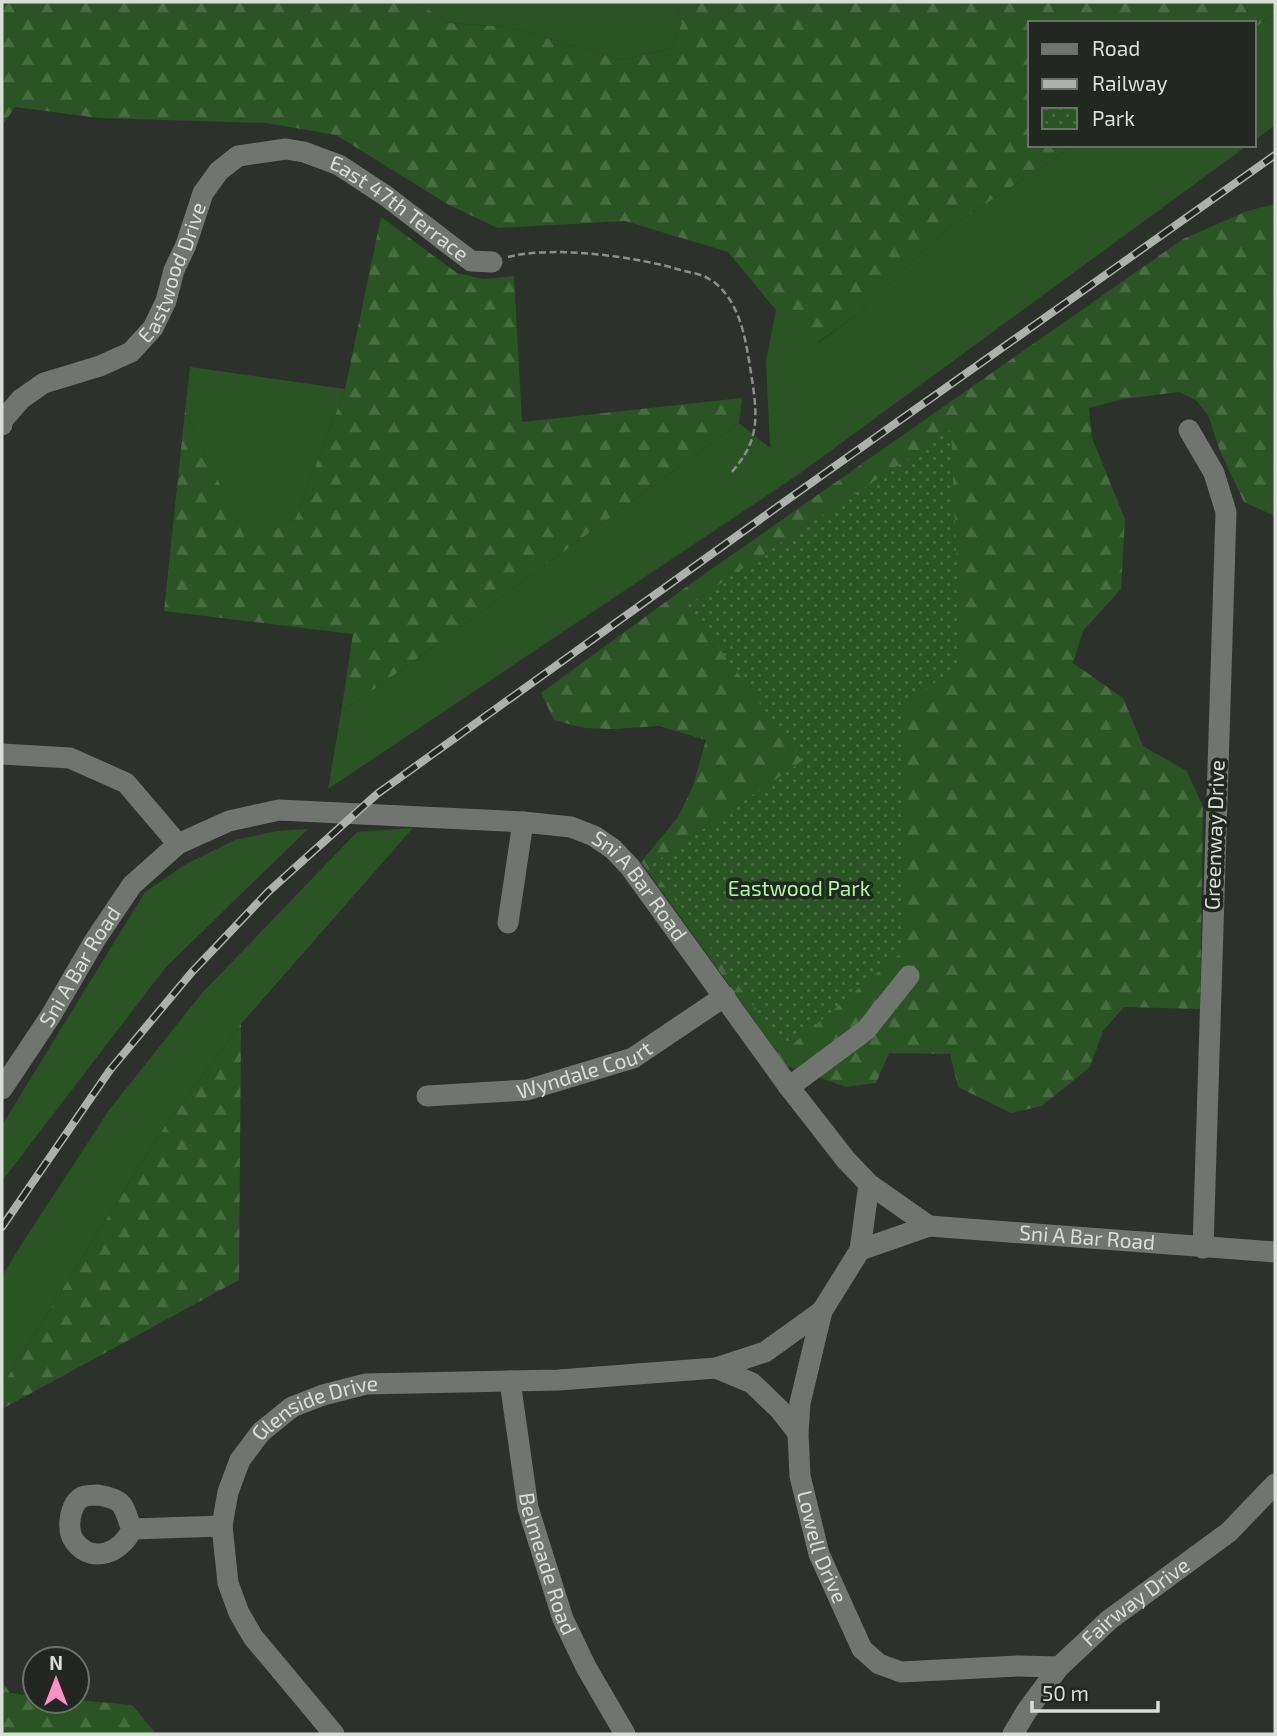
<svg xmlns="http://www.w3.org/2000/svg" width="1277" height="1736" viewBox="0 0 1277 1736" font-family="'Exo 2',sans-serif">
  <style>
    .grass { fill: #2a5423 }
    .forest { fill: url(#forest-firs) }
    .park { fill: url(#park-dots) }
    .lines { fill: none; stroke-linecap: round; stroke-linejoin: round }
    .path { stroke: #8c8f8b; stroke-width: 2.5; stroke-dasharray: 7 3.5; stroke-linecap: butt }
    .minor { stroke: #70766f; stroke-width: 21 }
    .rail-casing { stroke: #adb0ac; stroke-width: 8 }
    .rail { stroke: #222721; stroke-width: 5; stroke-dasharray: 16; stroke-linecap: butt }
    .labels { text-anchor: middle; stroke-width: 7; stroke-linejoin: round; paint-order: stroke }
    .street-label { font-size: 21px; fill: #daddd9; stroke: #222721 }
    .park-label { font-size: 21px; fill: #a8fa9b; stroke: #222721 }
  </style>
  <defs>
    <pattern id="forest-firs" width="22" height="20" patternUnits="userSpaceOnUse" patternTransform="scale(1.75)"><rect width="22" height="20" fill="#2a5423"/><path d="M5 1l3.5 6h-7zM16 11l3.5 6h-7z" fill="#486c42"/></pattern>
    <pattern id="park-dots" width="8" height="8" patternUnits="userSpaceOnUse" patternTransform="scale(1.75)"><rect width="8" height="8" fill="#2a5423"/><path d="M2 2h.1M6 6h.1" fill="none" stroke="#486c42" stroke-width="1.8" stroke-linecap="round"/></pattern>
  </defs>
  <rect width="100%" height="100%" fill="#2c312b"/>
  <g class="grass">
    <polygon points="416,2 673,2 682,23 672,48 622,60 508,27 449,23"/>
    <polygon points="1275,14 1275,125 1254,141 1254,28"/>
    <polygon points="1075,145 1248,145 799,474 328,789 341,712 428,651 739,423 770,448 766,361 776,310 818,343 857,315 944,231"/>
    <polygon points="190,367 345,389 295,520 247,543 185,411"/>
    <polygon points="413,828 241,1024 161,1132 2,1386 2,1276 21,1245 109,1110 202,993 357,832"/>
    <polygon points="308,829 166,967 2,1181 2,1125 145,892 186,864 235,840 277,831"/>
  </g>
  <g class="forest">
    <polygon points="2,2 416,2 449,23 508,27 622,60 672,48 682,23 673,2 1275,2 1275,14 1254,28 1254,23 1030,23 1030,145 1075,145 944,231 857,315 817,343 780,315 728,252 625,221 498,228 449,205 336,135 266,123 99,118 15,107 2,126"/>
    <polygon points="1275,204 1275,516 1244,502 1220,451 1208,415 1196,400 1179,392 1123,399 1089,408 1092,438 1125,519 1121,589 1083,631 1073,663 1123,698 1143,746 1187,771 1203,807 1200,1009 1124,1007 1103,1031 1090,1067 1042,1106 1011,1113 958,1087 950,1054 889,1053 876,1083 846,1087 787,1066 641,862 678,817 693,786 706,740 659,726 614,729 584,728 554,720 541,693 686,587 1183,239 1247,211"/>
    <polygon points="381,217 457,273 483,279 514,276 522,422 742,398 739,423 428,651 341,712 353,634 164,611 185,411 247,542 295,520 345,389"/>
    <polygon points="241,1024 239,1280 2,1409 2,1386 161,1132"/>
    <polygon points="2,1681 10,1693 35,1696 35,1701 77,1700 132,1705 156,1734 2,1734"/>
  </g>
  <polygon class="park" points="951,430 961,663 904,706 903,951 786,1050 650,866 802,761 688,605"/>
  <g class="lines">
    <path class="path" d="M508 257C554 245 639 257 684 271 692 273 702 274 709 279 715 282 721 288 725 293 744 317 747 350 752 379 758 420 759 442 730 474"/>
    <g class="minor">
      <path id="s1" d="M2 425V421L21 399 44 383 100 366 131 352 153 328 166 301 174 270 186 245 203 193 219 171 238 156 286 149 304 152 339 165 386 196 471 261 492 262"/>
      <polyline points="1189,430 1214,473 1226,512 1203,1248"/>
      <polyline points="2,754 70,758 126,783 178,844"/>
      <polyline points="508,923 523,822"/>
      <polyline points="789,1087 866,1030 909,976"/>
      <path id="s2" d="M2 1089 50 1017 95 940 132 885 178 844 229 821 279 810 523 822 571 827 594 836 613 849 630 867 789 1087 846 1160 869 1184 929 1226 1275 1252"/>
      <path id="s3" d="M427 1096 527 1090 633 1058 725 996"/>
      <path id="s4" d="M929 1226 860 1250 822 1311 800 1403 798 1433 800 1476 819 1554 862 1649 879 1664 901 1672 1018 1666 1059 1667"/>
      <polyline points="860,1250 869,1184"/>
      <polyline points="716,1368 752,1383 780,1410 798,1433"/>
      <path id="s5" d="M510 1381 528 1508 563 1619 586 1667 625 1734"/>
      <path d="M98 1495C127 1500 122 1506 132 1529 122 1552 93 1565 75 1542 66 1531 69 1505 82 1497 87 1495 93 1495 98 1495Z"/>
      <polyline points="132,1529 222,1526"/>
      <path id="s6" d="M334 1734 253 1637 239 1613 228 1583 222 1526 228 1492 240 1460 261 1432 292 1407 323 1395 366 1384 559 1380 716 1368 765 1352 822 1311"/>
      <path id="s7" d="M1013 1734 1026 1712 1059 1667 1109 1620 1229 1532 1275 1484"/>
    </g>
    <g class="rail-casing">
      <polyline id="rail" points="2,1227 110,1070 192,972 268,892 377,794 780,505 1275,155"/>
    </g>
    <use href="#rail" class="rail"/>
  </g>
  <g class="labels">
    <g class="street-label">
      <text dy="7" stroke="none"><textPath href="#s1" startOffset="560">East 47th Terrace</textPath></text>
      <text dy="7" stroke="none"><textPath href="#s1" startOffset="245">Eastwood Drive</textPath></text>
      <text transform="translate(1215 835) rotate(-88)" y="7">Greenway Drive</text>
      <text dy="7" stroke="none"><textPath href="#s2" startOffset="796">Sni A Bar Road</textPath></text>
      <text dy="7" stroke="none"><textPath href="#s2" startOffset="145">Sni A Bar Road</textPath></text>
      <text dy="7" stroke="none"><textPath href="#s3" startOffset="161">Wyndale Court</textPath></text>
      <text dy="7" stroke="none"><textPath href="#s2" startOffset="1405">Sni A Bar Road</textPath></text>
      <text dy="7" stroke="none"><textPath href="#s6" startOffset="408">Glenside Drive</textPath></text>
      <text dy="7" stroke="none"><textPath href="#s4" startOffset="387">Lowell Drive</textPath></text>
      <text dy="7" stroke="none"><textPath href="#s5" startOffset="187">Belmeade Road</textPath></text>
      <text dy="7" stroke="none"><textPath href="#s7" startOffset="182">Fairway Drive</textPath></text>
    </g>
    <g class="park-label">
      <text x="799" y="896">Eastwood Park</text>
    </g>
  </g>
  <rect width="1277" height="1736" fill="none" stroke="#daddd9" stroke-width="7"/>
  <rect x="1028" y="21" width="228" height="126" fill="#222721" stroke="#6c706b" stroke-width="2"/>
  <rect x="1042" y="44" width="35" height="10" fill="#70766f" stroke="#6c706b" stroke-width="2"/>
  <text x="1092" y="56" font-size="21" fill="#daddd9">Road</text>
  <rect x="1042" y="79" width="35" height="10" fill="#adb0ac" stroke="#6c706b" stroke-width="2"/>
  <text x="1092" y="91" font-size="21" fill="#daddd9">Railway</text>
  <rect x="1042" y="108" width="35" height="21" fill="url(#park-dots)" stroke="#6c706b" stroke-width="2"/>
  <text x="1092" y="126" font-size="21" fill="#daddd9">Park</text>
  <g transform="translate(56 1680)"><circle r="33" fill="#222721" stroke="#6c706b" stroke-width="2"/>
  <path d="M0-5L12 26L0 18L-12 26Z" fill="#fc8fc3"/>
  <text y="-10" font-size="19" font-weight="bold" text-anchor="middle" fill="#daddd9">N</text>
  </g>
  <path d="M1032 1701v10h126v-10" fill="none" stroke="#daddd9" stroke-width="3.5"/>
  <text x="1042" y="1701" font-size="21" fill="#daddd9" stroke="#222721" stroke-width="5" paint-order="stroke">50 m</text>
</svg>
